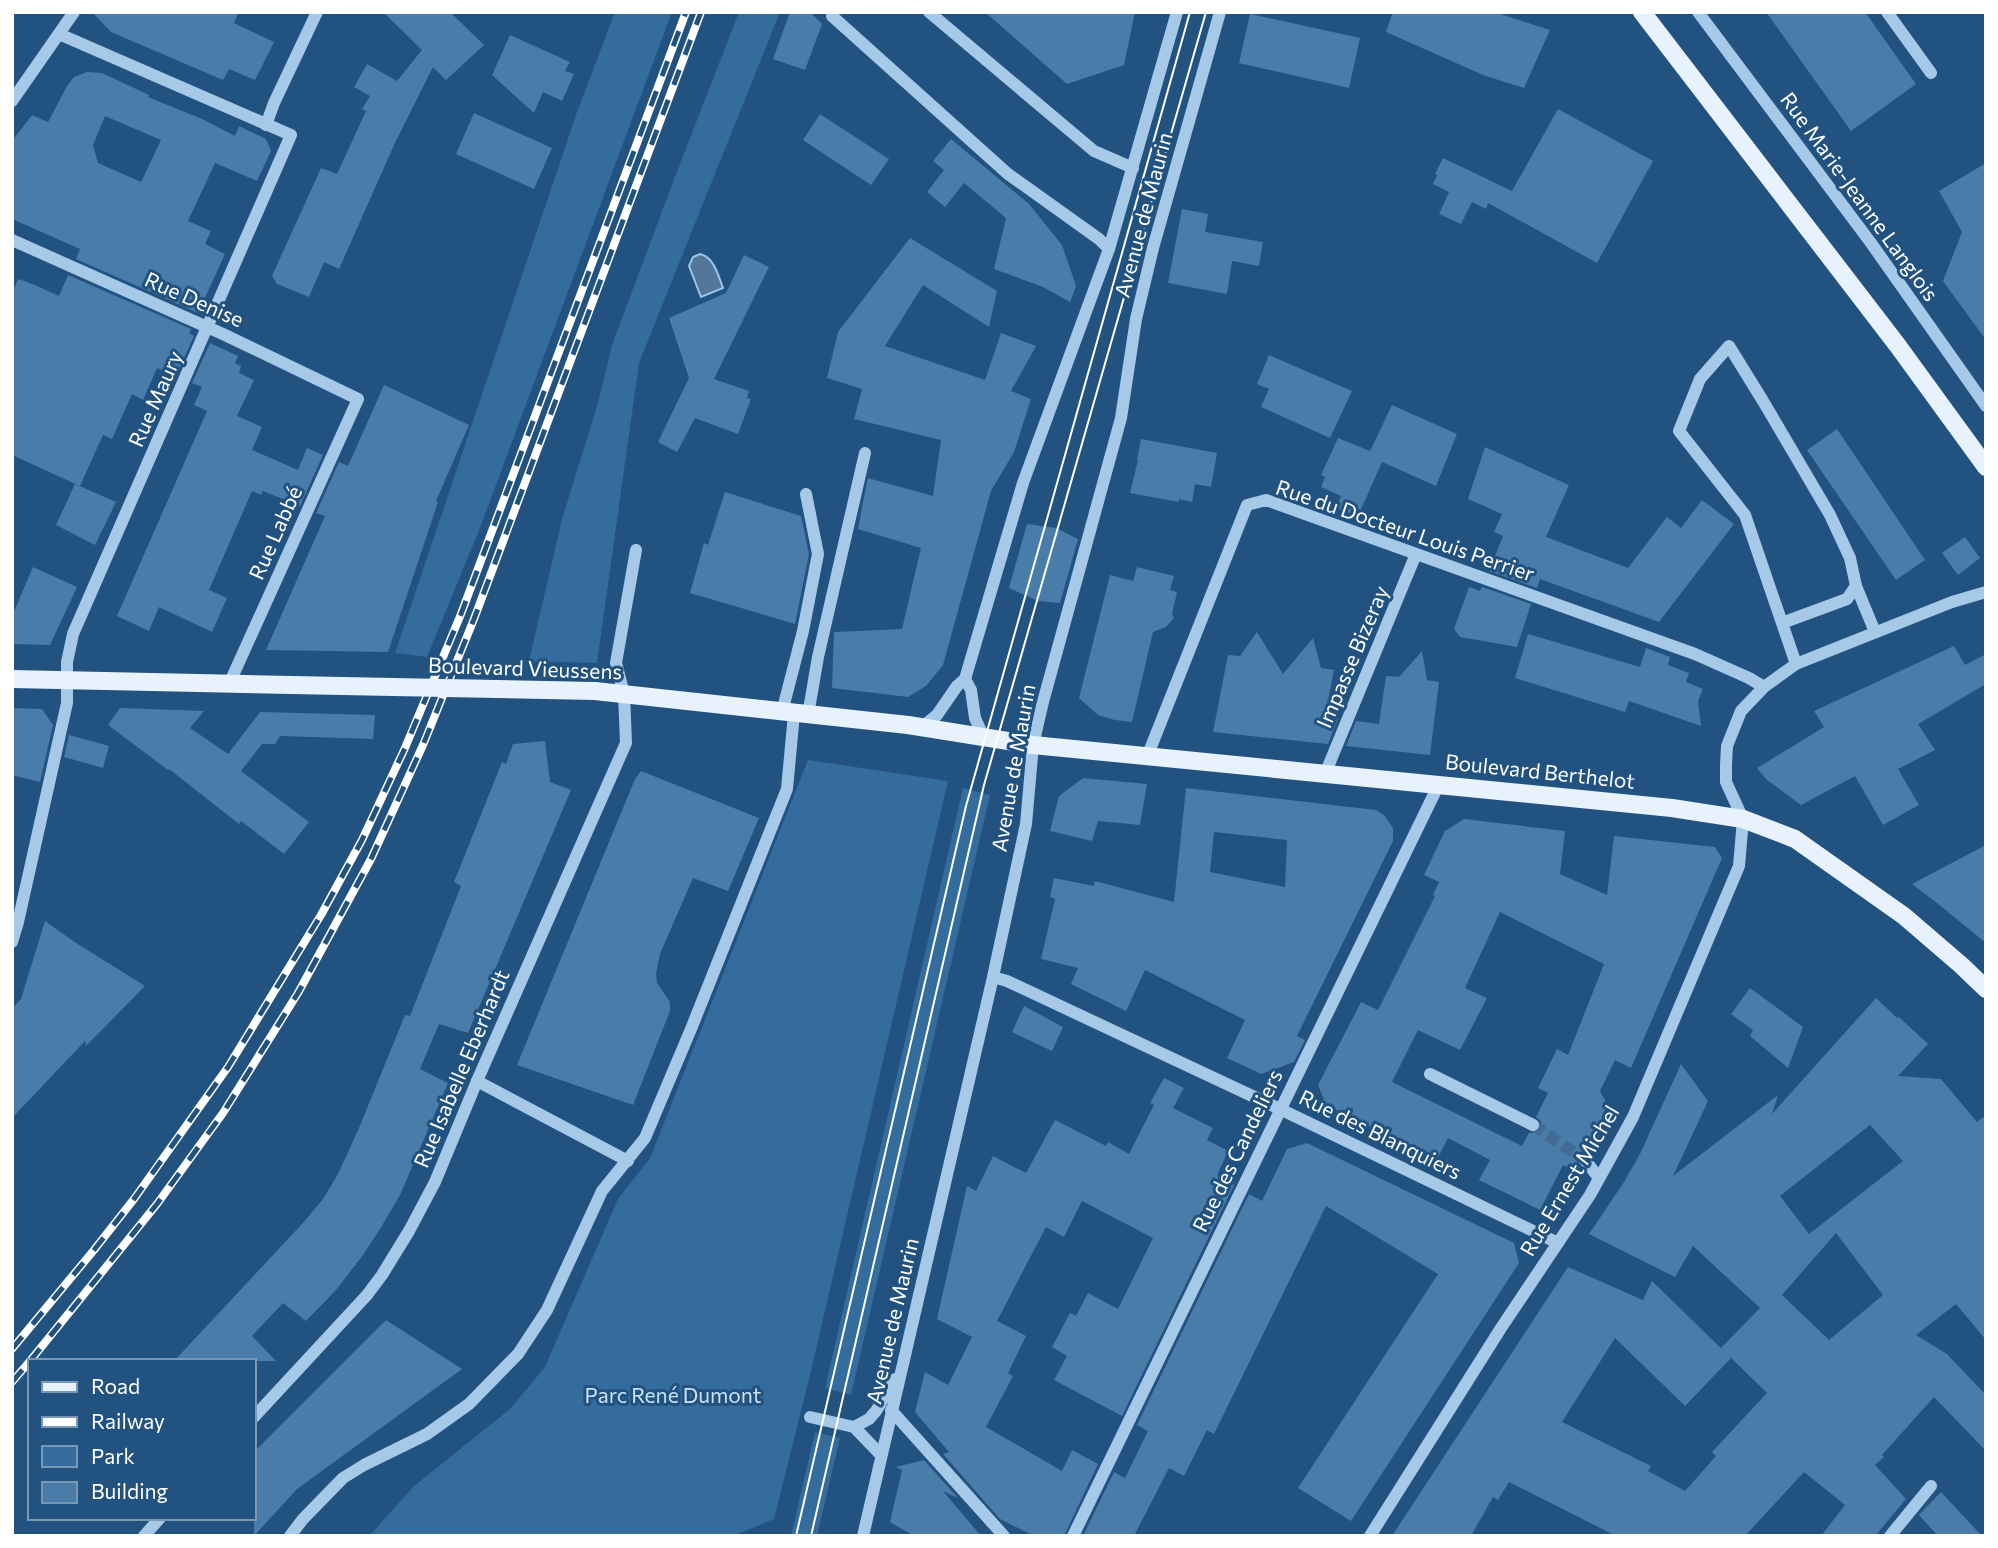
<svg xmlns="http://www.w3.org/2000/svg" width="1998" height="1548" viewBox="0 0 1998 1548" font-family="Commissioner,sans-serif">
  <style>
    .green { fill: #346c9e }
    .water { fill: #537799; stroke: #9ac5e9; stroke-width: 2 }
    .building { fill: #497ca9; fill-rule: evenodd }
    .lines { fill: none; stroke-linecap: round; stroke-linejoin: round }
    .minor-tunnel { stroke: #426c93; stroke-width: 12; stroke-dasharray: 12 6; stroke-linecap: butt }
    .minor { stroke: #a6c9e8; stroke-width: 12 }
    .major { stroke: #e8f2fd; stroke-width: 18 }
    .tram { stroke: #fff; stroke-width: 2 }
    .rail-casing { stroke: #fff; stroke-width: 8 }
    .rail { stroke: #215280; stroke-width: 5; stroke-dasharray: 16; stroke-linecap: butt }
    .major-bridge { stroke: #e8f2fd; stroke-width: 18 }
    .labels { text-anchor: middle; stroke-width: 6; stroke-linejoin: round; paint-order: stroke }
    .street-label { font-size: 21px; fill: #fff; stroke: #215280 }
    .park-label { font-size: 21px; fill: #cae1f6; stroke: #215280 }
  </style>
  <rect width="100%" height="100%" fill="#215280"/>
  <g class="green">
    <polygon points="615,12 672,12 480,528 427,657 395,653 577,112"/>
    <polygon points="739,12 780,12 639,363 597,663 529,661 562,519 598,403 612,345 673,182"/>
    <polygon points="808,760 948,781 811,1371 774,1519 733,1536 369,1536 414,1486 510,1409 545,1367 618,1199 650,1158"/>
    <polygon points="963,788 990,795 851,1395 825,1388"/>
    <polygon points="815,1432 840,1438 817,1536 791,1536"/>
  </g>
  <path class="water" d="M700 254C714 257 718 275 723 288L701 297 689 266 693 257Z"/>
  <g class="building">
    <polygon points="92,12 239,12 234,23 274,42 255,80 229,69 223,80 111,32"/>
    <polygon points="383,12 450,12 484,45 446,80 433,67 394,145 339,269 324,262 309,297 277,284 272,276 321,168 337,174 366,111 362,109 370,96 354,87 367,64 397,81 422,50"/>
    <polygon points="790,12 810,12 822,24 805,70 773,59"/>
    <polygon points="985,12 1135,12 1124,65 1067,84"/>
    <polygon points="1393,12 1494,12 1550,30 1524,88 1483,75 1386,32"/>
    <polygon points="1766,12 1865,12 1916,84 1851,131"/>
    <polygon points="1250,14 1360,38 1349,88 1239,63"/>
    <polygon points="510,35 570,62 565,71 574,74 562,101 543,92 534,113 492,75"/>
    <path d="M87 72 102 73 149 95 148 97 202 119 235 136 239 126 266 139 271 151 257 181 215 163 188 221 211 231 205 244 225 254 198 313 76 259 80 249 12 219V141L32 115 48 122 67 86 74 77ZM105 116 161 140 141 182 98 163 93 145Z"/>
    <polygon points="1558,109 1653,161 1597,263 1488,203 1486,209 1472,202 1461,224 1439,214 1449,192 1433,184 1437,175 1435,174 1443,158 1512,191"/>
    <polygon points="474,113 552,148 534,189 456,154"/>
    <polygon points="820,114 889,159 871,185 803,140"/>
    <polygon points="951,139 1029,204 1062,245 1076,286 1070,302 1043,287 994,269 1006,218 964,183 945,207 927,192 944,170 933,161"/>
    <polygon points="1986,163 1986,340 1943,281 1962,232 1939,191"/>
    <polygon points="1182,209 1208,214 1205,232 1263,242 1259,266 1232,261 1227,294 1168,283"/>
    <polygon points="910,238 997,291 989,327 923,285 885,346 985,380 1001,333 1036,346 1011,391 1031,399 1014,452 991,491 943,665 926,686 908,697 832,688 834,632 902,629 921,548 858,529 864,497 868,478 933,496 941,440 854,419 862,389 827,378 838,332"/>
    <polygon points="744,255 769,267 714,379 749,391 747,398 751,399 738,434 695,418 677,452 658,442 689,378 669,318 726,293"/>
    <polygon points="68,275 191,329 189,333 194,336 176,376 157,368 143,400 132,394 112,439 103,435 80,486 12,455 12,293 18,279 35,285 59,296"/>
    <polygon points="210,343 238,356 235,363 241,366 239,373 254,380 237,416 262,427 252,450 298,470 307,448 323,455 300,506 263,491 261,495 252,491 209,590 227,598 212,632 159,607 149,631 117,616 207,411 194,405 202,387 192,383"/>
    <polygon points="1269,355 1352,391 1330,438 1261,407 1269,389 1257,384"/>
    <polygon points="384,385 469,425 436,501 438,502 388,652 266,650 325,516 316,513 339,462 348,466"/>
    <polygon points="1392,405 1457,434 1436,486 1382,462 1358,516 1336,508 1341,496 1321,487 1325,477 1321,475 1338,438 1370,451"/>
    <polygon points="1837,429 1925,560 1896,580 1807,450"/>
    <polygon points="1141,439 1217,453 1211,487 1195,484 1192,502 1179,499 1179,502 1130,493 1138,460 1137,460"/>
    <polygon points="1485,447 1569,485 1546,537 1628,568 1667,517 1681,528 1702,500 1734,524 1659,622 1540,579 1537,588 1489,571 1503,536 1494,532 1502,514 1468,499"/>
    <polygon points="75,484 116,502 95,545 56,525"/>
    <polygon points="725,492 801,516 809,554 795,624 690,593 704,543 708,545"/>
    <polygon points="1027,524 1056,528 1078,539 1060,603 1038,601 1009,588"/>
    <polygon points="1965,537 1980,558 1958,575 1942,553"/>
    <polygon points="33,567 77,587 50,645 12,644 12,616"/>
    <polygon points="1137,567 1174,576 1170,590 1177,592 1172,614 1174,618 1166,627 1153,632 1132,722 1115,720 1098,715 1079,698 1110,575 1133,581"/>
    <polygon points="1469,587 1480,591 1482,587 1531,604 1517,647 1460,637 1454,629"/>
    <polygon points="1257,632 1283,674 1313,638 1321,668 1334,670 1325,717 1338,719 1328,744 1213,732 1228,655 1240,656"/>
    <polygon points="1528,634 1640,667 1646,648 1670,657 1668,665 1689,673 1686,682 1703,689 1698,701 1701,726 1629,701 1625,712 1515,678"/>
    <polygon points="1954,646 1965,665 1986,654 1986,684 1918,724 1935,750 1898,769 1919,805 1883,825 1855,776 1801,805 1766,779 1757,768 1824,727 1814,711"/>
    <polygon points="1422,651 1427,680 1439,682 1430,755 1346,746 1356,721 1379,724 1386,676 1399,677"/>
    <polygon points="12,708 42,709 53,725 40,782 12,775"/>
    <polygon points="120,708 204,711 190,728 228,754 260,712 375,715 373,739 280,736 275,744 262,744 241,771 309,822 284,854 241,821 239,824 169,769 168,770 108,725"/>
    <polygon points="69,735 109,746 103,768 64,757"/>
    <polygon points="545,741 550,782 571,790 468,1033 439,1024 420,1069 448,1083 400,1195 380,1229 363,1255 336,1290 306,1321 283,1303 252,1336 276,1361 174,1361 302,1224 323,1199 338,1174 359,1128 405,1015 410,1016 461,886 454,882 502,762 506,764 513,744"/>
    <polygon points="641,771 759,818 728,891 693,878 660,954 656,973 657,983 670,1002 670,1011 633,1105 517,1065 635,779"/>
    <polygon points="1083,778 1147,784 1140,825 1098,821 1092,841 1050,831 1059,796"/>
    <path d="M1186 788 1376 810 1384 815 1393 828V841L1297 1036 1305 1040 1294 1062 1261 1074 1227 1058 1245 1020 1145 970 1126 1011 1071 984 1078 968 1041 959 1055 899 1050 897 1054 878 1094 886 1095 881 1174 902ZM1214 832 1287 840 1285 887 1210 872Z"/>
    <path d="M1464 819 1565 831 1560 874 1607 895 1614 836 1715 847 1722 858 1631 1068 1615 1060 1600 1091 1607 1104 1601 1121 1607 1123 1589 1152H1583L1577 1156V1162L1580 1167 1577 1172 1563 1165 1540 1210 1479 1180 1490 1160 1448 1138 1437 1160 1326 1105 1318 1085 1361 1002 1378 1010 1435 896 1433 895 1439 882 1424 875 1445 831ZM1500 912 1604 964 1568 1055 1557 1049 1538 1088 1548 1093 1536 1117 1541 1121V1128L1537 1133H1529L1522 1146 1392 1082 1418 1030 1460 1050 1487 998 1465 988Z"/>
    <polygon points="1986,845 1986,943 1937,903 1912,884"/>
    <polygon points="45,921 73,941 145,986 86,1046 85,1041 12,1118 12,1009 21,999"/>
    <polygon points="1750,988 1803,1027 1788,1068 1750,1036 1753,1030 1731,1014"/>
    <path d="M1876 998 1897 1018 1899 1017 1928 1044 1898 1076 1941 1079 1977 1122 1986 1115V1340L1956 1304 1916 1335 1947 1354 1986 1395V1451L1934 1397 1882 1455 1884 1457 1875 1465 1906 1499 1875 1536H1821L1845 1505 1804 1472 1745 1536H1616L1509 1482 1498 1500 1493 1497 1471 1536H1392L1568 1267 1643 1300 1652 1281 1731 1358 1685 1406 1615 1338 1562 1422 1651 1466 1648 1471 1685 1491 1716 1456 1712 1452 1767 1393 1721 1348 1760 1308 1693 1246 1675 1277 1589 1234 1624 1182 1640 1154 1681 1064 1708 1101 1673 1176 1778 1095 1772 1114ZM1870 1125 1903 1161 1809 1234 1780 1196ZM1836 1233 1883 1295 1829 1340 1782 1295Z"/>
    <polygon points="1024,1006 1063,1027 1052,1051 1012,1032"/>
    <polygon points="1164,1078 1184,1088 1173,1108 1213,1128 1207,1140 1228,1151 1217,1175 1234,1185 1122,1416 1054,1380 1067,1356 1052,1347 1070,1313 1076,1316 1088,1293 1118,1309 1153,1238 1082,1201 1064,1237 1046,1227 997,1321 1026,1336 1008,1373 1013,1376 986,1427 1062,1471 1072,1450 1098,1464 1064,1536 1034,1536 1000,1519 943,1454 949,1452 915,1412 925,1372 948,1385 972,1337 937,1319 967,1186 976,1191 993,1156 1026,1173 1055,1120 1106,1146 1108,1142 1129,1154 1154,1105 1150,1103"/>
    <polygon points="1307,1143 1514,1243 1519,1263 1351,1521 1298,1488 1438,1274 1326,1206 1214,1434 1207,1430 1184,1476 1169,1468 1134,1536 1083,1536 1114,1472 1125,1478 1148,1431 1137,1425 1249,1194 1262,1201 1287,1149"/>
    <polygon points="386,1320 462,1369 297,1489 254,1536 254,1452"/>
    <polygon points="924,1460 958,1498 943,1491 981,1536 914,1536 890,1522 902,1470 896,1467"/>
    <polygon points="1941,1492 1982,1536 1938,1536 1919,1515"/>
  </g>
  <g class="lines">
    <polyline class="minor-tunnel" points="1533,1125 1585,1160"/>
    <g class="minor">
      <polyline points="929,12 1094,151 1133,168"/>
      <polyline points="1698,12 1871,243 1986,406"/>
      <polyline points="1887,12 1931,73"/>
      <polyline points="832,16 1008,174 1099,239 1109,249"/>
      <polyline points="12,101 74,12"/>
      <polyline points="266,125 274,103 317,12"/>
      <polyline points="12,240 225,335 358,399 230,682"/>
      <polyline points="1856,586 1875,632"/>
      <polyline points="1782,623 1847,599 1856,586 1850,558 1830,515 1763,401 1729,346 1700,379 1679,431 1745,515 1782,623 1796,664"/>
      <polyline points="965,679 971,690 975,718 984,738"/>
      <polyline points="782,712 803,631 818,554 806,494"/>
      <polyline points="808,715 818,657 865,453"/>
      <polyline points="921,728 937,715 957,686 965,679 1023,483 1109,249 1177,12"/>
      <polyline points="1147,757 1247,505 1266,500 1695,654 1749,678 1764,687"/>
      <polyline points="1325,774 1416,554"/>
      <polyline points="12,942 18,922 67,703 67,662 73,634 291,135 59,34"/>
      <polyline points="993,977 1007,981 1280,1109 1558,1243"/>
      <polyline points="1430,1074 1533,1125"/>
      <polyline points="477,1081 628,1161"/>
      <polyline points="1585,1160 1599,1178"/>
      <polyline points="891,1410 1004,1536"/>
      <polyline points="254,1417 367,1295 382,1275 409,1231 435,1182 477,1081 626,743 624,694 616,663 636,550"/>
      <polyline points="810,1417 854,1427 881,1455"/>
      <polyline points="854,1427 869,1419 876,1411 895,1379"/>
      <polyline points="144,1536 160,1518"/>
      <polyline points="290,1536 303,1519 343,1478 364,1465 427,1434 469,1404 518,1354 547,1310 602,1191 645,1138 691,1029 787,789 794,714"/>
      <polyline points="863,1536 993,977 1026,824 1033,745 1043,702 1121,418 1136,319 1153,248 1220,12"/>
      <polyline points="1073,1536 1439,784"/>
      <polyline points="1370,1536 1501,1328 1590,1195 1633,1117 1739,866 1743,819 1726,782 1726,765 1727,746 1741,711 1764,687 1796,664 1952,602 1986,592"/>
      <polyline points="1890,1536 1931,1486"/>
    </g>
    <g class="major">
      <polyline points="1642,12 1898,346 1986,467"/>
      <polyline points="12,679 342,686"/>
      <polyline points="595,691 908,725 1033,745 1672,808 1743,819 1795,839 1904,916 1961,965 1986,989"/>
    </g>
    <g class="tram">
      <polyline points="796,1536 966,806 1190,12"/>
      <polyline points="811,1536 984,785 1206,12"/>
    </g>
    <g class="rail-casing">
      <g id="rail">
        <polyline points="12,1349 94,1250 134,1199 228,1067 321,915 362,840 405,748 461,614 686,12"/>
        <polyline points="30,1361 157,1204 223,1113 298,993 371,859 423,745 474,619 701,12"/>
        <polyline points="12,1382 30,1361"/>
      </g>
    </g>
    <use href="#rail" class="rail"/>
    <polyline class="major-bridge" points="342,686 595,691"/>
  </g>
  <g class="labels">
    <g class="street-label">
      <text transform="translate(1859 197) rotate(54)" y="7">Rue Marie-Jeanne Langlois</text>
      <text transform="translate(1144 215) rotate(-75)" y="7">Avenue de Maurin</text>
      <text transform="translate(194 300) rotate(24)" y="7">Rue Denise</text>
      <text transform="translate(156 399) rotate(-66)" y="7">Rue Maury</text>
      <text transform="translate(1405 531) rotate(19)" y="7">Rue du Docteur Louis Perrier</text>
      <text transform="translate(276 533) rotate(-66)" y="7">Rue Labbé</text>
      <text transform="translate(1353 657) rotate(-67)" y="7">Impasse Bizeray</text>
      <text transform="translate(525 669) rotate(2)" y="7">Boulevard Vieussens</text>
      <text transform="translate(1014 768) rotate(-80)" y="7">Avenue de Maurin</text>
      <text transform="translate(1540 772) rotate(6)" y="7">Boulevard Berthelot</text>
      <text transform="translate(462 1069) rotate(-67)" y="7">Rue Isabelle Eberhardt</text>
      <text transform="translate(1380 1135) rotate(26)" y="7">Rue des Blanquiers</text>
      <text transform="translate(1238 1151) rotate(-64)" y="7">Rue des Candeliers</text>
      <text transform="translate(1570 1181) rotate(-59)" y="7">Rue Ernest Michel</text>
      <text transform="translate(893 1321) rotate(-77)" y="7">Avenue de Maurin</text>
    </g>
    <g class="park-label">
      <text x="673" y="1403">Parc René Dumont</text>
    </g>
  </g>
  <rect width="1998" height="1548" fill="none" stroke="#ffffff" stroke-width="28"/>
  <rect x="28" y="1359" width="228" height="161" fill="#215280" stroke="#7a97b3" stroke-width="2"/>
  <rect x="42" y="1382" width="35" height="10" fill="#e8f2fd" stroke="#7a97b3" stroke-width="2"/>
  <text x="91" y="1394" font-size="21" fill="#ffffff">Road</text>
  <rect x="42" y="1417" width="35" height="10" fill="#ffffff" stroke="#7a97b3" stroke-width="2"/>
  <text x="91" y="1429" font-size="21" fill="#ffffff">Railway</text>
  <rect x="42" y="1446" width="35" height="21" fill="#346c9e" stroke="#7a97b3" stroke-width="2"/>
  <text x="91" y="1464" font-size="21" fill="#ffffff">Park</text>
  <rect x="42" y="1482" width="35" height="21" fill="#497ca9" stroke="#7a97b3" stroke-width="2"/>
  <text x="91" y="1499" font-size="21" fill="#ffffff">Building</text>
</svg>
